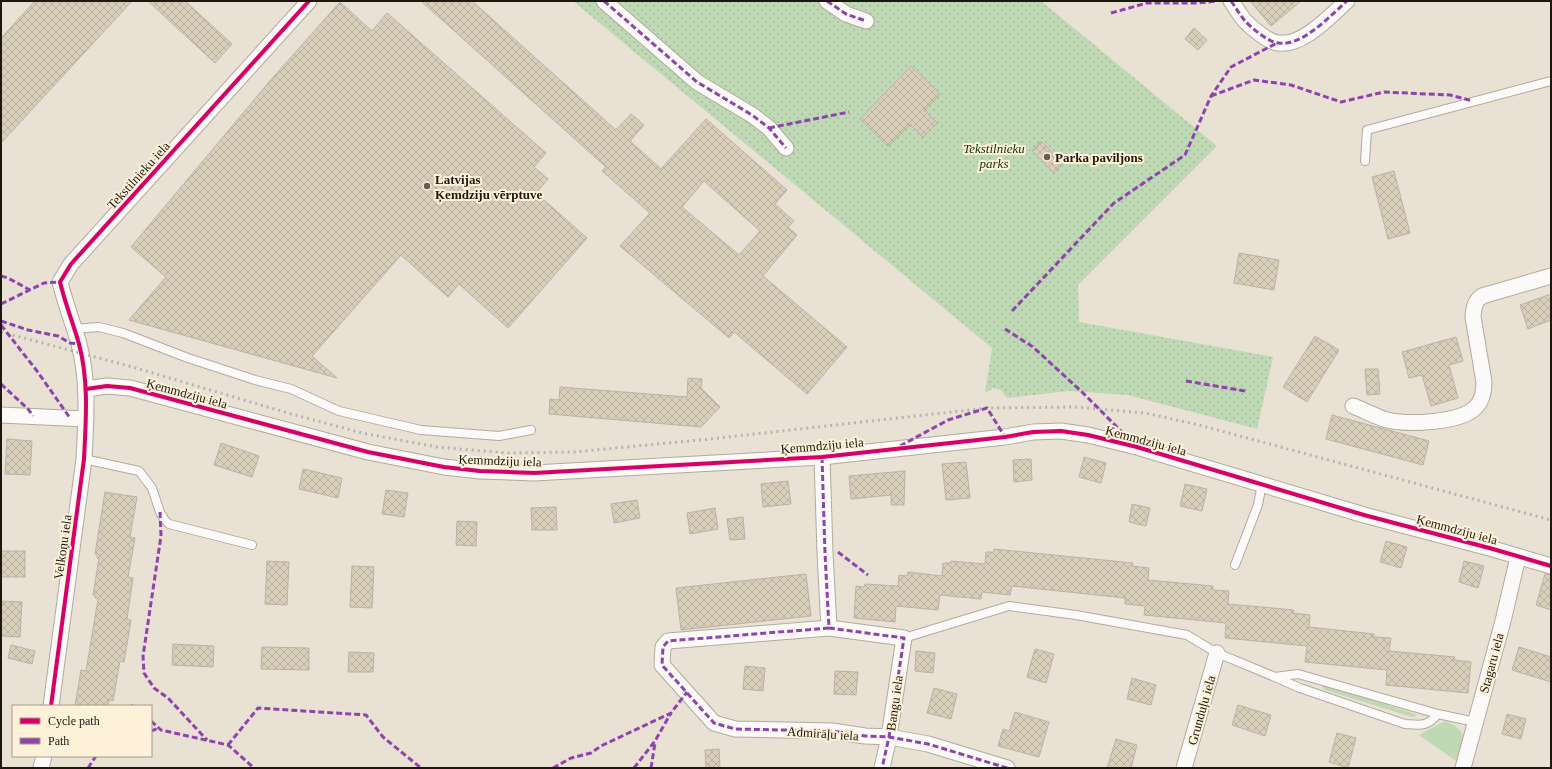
<svg xmlns="http://www.w3.org/2000/svg" width="1552" height="769" viewBox="0 0 1552 769" font-family="'Times New Roman',serif">
  <style>
    .grass { fill: #bed9b4 }
    .park { fill: url(#park-dots) }
    .building { fill: url(#building-cross-hatch); stroke: #b8b2a8; fill-rule: evenodd }
    .lines { fill: none; stroke-linecap: round; stroke-linejoin: round }
    .service-casing { stroke: #b0aba0; stroke-width: 10 }
    .minor-casing { stroke: #b0aba0; stroke-width: 17 }
    .service { stroke: #fcfaf9; stroke-width: 8 }
    .minor { stroke: #fcfaf9; stroke-width: 15 }
    .rail { stroke: #b5b3b0; stroke-width: 3; stroke-dasharray: 2 4; stroke-linecap: butt }
    .quiet { stroke: #8e44ad; stroke-width: 3; stroke-dasharray: 6 3; stroke-linecap: butt }
    .cycleway-casing { stroke: #fef1d9; stroke-width: 6 }
    .cycleway { stroke: #d6006c; stroke-width: 4 }
    .poi-dot { fill: #645e54; stroke: #fef1d9; stroke-width: 1.5 }
    .labels { text-anchor: middle; stroke-width: 4; stroke-linejoin: round; paint-order: stroke }
    .park-label { font-size: 13px; font-style: italic; fill: #09340c; stroke: #fef1d9 }
    .poi-label { font-size: 13px; font-weight: bold; fill: #1c170f; stroke: #fef1d9; text-anchor: start }
    .street-label { font-size: 13px; fill: #1c170f; stroke: #fef1d9 }
  </style>
  <defs>
    <pattern id="park-dots" width="8" height="8" patternUnits="userSpaceOnUse"><rect width="8" height="8" fill="#bed9b4"/><path d="M2 2h.1M6 6h.1" fill="none" stroke="#a3ba9a" stroke-width="1.8" stroke-linecap="round"/></pattern>
    <pattern id="building-cross-hatch" width="8" height="8" patternUnits="userSpaceOnUse"><rect width="8" height="8" fill="#d9ceb9"/><path d="M0 0l8 8M0 8l8-8" fill="none" stroke="#bab09e"/></pattern>
  </defs>
  <rect width="100%" height="100%" fill="#e9e1d4"/>
  <g class="grass">
    <polygon points="1326,685 1415,714 1416,716 1412,717 1325,690 1322,687"/>
    <path d="M1445 721C1470 731 1464 742 1459 763L1419 735Z"/>
  </g>
  <polygon class="park" points="573,1 1041,1 1217,146 1078,285 1079,322 1273,357 1257,429 1128,395 1068,391 1007,398 1001,390 993,388 985,393 992,348"/>
  <g class="building">
    <polygon points="35,1 132,1 1,143 1,38"/>
    <polygon points="148,1 185,1 232,44 215,63"/>
    <path d="M421 1H472L616 130 631 114 644 125 630 141 661 169 706 119 787 190 775 204 794 221 788 227 797 235 763 276 847 347 807 394 734 332 729 338 620 246 650 213 602 171 606 167ZM704 181 760 231 739 255 682 207Z"/>
    <polygon points="1250,1 1301,1 1271,26"/>
    <polygon points="340,2 372,31 387,13 546,153 534,167 548,179 536,193 587,238 508,328 459,284 448,297 401,255 312,356 337,378 129,320 166,277 131,247 269,82"/>
    <polygon points="1194,28 1207,40 1198,50 1185,39"/>
    <polygon points="911,66 940,94 924,110 937,123 923,137 910,124 888,146 860,119"/>
    <polygon points="1041,141 1063,163 1054,173 1032,151"/>
    <polygon points="1394,171 1410,233 1388,239 1372,177"/>
    <polygon points="1239,253 1279,260 1274,290 1234,283"/>
    <polygon points="1551,294 1551,320 1528,329 1520,305"/>
    <polygon points="1315,336 1339,350 1307,402 1283,387"/>
    <polygon points="1456,337 1463,361 1449,365 1458,398 1431,406 1422,375 1409,378 1402,352"/>
    <polygon points="1365,369 1378,369 1380,394 1367,395"/>
    <polygon points="688,378 702,379 701,388 720,407 701,427 549,414 550,399 559,400 560,387 687,397"/>
    <polygon points="1332,415 1429,441 1423,465 1326,439"/>
    <polygon points="7,439 32,441 30,475 5,474"/>
    <polygon points="221,443 259,456 252,477 214,465"/>
    <polygon points="1084,457 1106,463 1101,483 1079,477"/>
    <polygon points="1031,459 1032,480 1014,482 1013,460"/>
    <polygon points="966,462 970,498 946,500 942,464"/>
    <polygon points="303,469 342,478 338,498 299,489"/>
    <polygon points="905,471 904,505 891,505 891,495 851,499 849,476"/>
    <polygon points="788,481 791,504 763,507 761,484"/>
    <polygon points="1185,484 1207,489 1202,511 1180,506"/>
    <polygon points="386,490 408,493 404,517 382,514"/>
    <polygon points="105,492 137,497 130,537 135,538 128,577 133,578 127,619 131,620 124,662 120,661 113,701 109,700 108,706 75,706 81,670 86,671 98,599 95,598 95,595 93,595 99,558 97,558 97,554 95,554"/>
    <polygon points="637,500 640,518 614,523 611,504"/>
    <polygon points="1132,504 1150,508 1146,526 1129,522"/>
    <polygon points="556,507 557,530 532,530 531,508"/>
    <polygon points="715,508 718,529 690,534 687,513"/>
    <polygon points="743,517 745,539 730,540 727,519"/>
    <polygon points="457,521 477,522 476,546 456,545"/>
    <polygon points="1386,541 1407,547 1401,568 1380,562"/>
    <polygon points="994,549 1133,563 1132,566 1149,568 1148,580 1213,586 1213,590 1229,591 1228,604 1294,610 1293,613 1310,615 1309,627 1374,634 1374,637 1391,638 1389,651 1455,657 1454,660 1471,662 1468,693 1386,685 1387,670 1305,662 1307,646 1225,638 1226,623 1144,615 1145,606 1125,604 1125,598 1012,586 1010,595 982,592 981,599 940,595 938,610 896,606 895,622 854,618 856,586 864,587 865,584 898,586 899,575 907,576 908,572 942,576 943,563 951,563 951,561 985,564 986,552 994,552"/>
    <rect x="1" y="551" width="24" height="26"/>
    <polygon points="267,561 289,562 287,605 265,604"/>
    <polygon points="1464,561 1484,566 1478,588 1459,582"/>
    <polygon points="352,566 374,567 372,608 350,607"/>
    <polygon points="806,574 811,616 681,630 676,588"/>
    <polygon points="1545,574 1551,575 1551,610 1536,605"/>
    <polygon points="1,601 22,602 20,637 1,636"/>
    <polygon points="173,644 214,646 213,667 172,665"/>
    <polygon points="11,645 35,651 32,664 8,658"/>
    <polygon points="262,647 309,648 309,670 261,669"/>
    <polygon points="1519,647 1551,657 1551,682 1512,670"/>
    <polygon points="1035,649 1054,654 1046,683 1027,677"/>
    <polygon points="916,651 935,653 933,673 915,671"/>
    <polygon points="349,652 374,653 373,672 348,672"/>
    <polygon points="745,666 765,668 763,691 743,689"/>
    <polygon points="835,671 858,672 856,695 834,694"/>
    <polygon points="1132,678 1156,685 1151,705 1127,699"/>
    <polygon points="934,688 957,694 951,719 927,713"/>
    <polygon points="1238,705 1271,715 1265,736 1232,725"/>
    <polygon points="1015,712 1049,722 1039,757 998,746 1003,729 1009,731"/>
    <polygon points="1507,714 1526,719 1521,739 1502,734"/>
    <polygon points="1337,733 1356,738 1348,768 1329,762"/>
    <polygon points="1116,739 1137,745 1131,768 1107,768"/>
    <polygon points="719,749 720,768 706,768 705,750"/>
  </g>
  <g class="lines">
    <g class="service-casing">
      <g id="service">
        <polyline points="1365,161 1367,130 1551,81"/>
        <polyline points="74,329 99,327 123,333 188,358 255,380 291,389 339,411 421,430 499,436 531,430"/>
        <polyline points="84,459 139,471 152,488 160,512 164,519 169,524 252,545"/>
        <polyline points="1235,565 1258,505 1262,483"/>
        <path d="M904 638 1009 606 1076 615 1187 635 1217 653 1275 677 1300 688 1405 724C1421 725 1427 727 1438 714L1475 722"/>
        <polyline points="1275,677 1298,674 1438,714"/>
      </g>
    </g>
    <g class="minor-casing">
      <g id="minor">
        <polyline points="604,1 697,82 752,115 769,128 786,148"/>
        <polyline points="827,1 846,14 866,21"/>
        <path d="M1231 1C1236 8 1240 15 1245 21 1252 28 1268 42 1278 43 1302 47 1330 16 1347 1"/>
        <polyline points="86,389 107,386 130,388 368,452 444,467 480,471 534,473 822,457 1005,437 1033,432 1061,431 1088,435 1137,447 1364,515 1493,549 1551,566"/>
        <path d="M1353 406C1364 410 1376 417 1387 420 1408 425 1461 423 1476 407 1483 400 1484 391 1484 382L1473 317C1474 308 1474 302 1482 296L1551 276"/>
        <polyline points="1,415 86,419"/>
        <polyline points="822,457 825,553 829,628 904,638 889,737 882,768"/>
        <polyline points="829,628 668,641 663,647 662,665 714,723 735,729 832,731 865,736 889,737 928,744 1007,768"/>
        <path d="M51 706 84 459C86 420 89 381 79 344 73 323 65 303 60 282L71 264 309 1"/>
        <polyline points="41,768 44,756"/>
        <polyline points="1184,768 1217,653"/>
        <polyline points="1463,768 1503,621 1518,557"/>
      </g>
    </g>
    <use href="#service" class="service"/>
    <use href="#minor" class="minor"/>
    <polyline class="rail" points="1,332 129,366 288,413 362,433 437,447 506,453 574,452 710,439 987,408 1074,407 1145,413 1199,425 1551,520"/>
    <g class="quiet">
      <polyline points="604,1 697,82 752,115 769,128 786,148"/>
      <polyline points="827,1 846,14 866,21"/>
      <path d="M1231 1C1236 8 1240 15 1245 21 1252 28 1268 42 1278 43 1302 47 1330 16 1347 1"/>
      <polyline points="1111,13 1147,3 1198,3 1217,1"/>
      <polyline points="1211,96 1254,80 1291,85 1341,102 1384,92 1450,95 1473,101"/>
      <polyline points="769,128 849,112"/>
      <polyline points="1,276 8,278 30,290"/>
      <polyline points="1,304 44,283 60,282"/>
      <polyline points="1012,311 1114,203 1185,155 1211,96 1231,67 1277,43"/>
      <polyline points="1,321 28,330 58,336 70,343 79,344"/>
      <polyline points="1,325 37,371 70,418"/>
      <polyline points="1005,329 1033,347 1082,392 1136,446"/>
      <polyline points="1186,381 1245,391"/>
      <polyline points="1,384 28,409 33,416"/>
      <polyline points="900,446 948,420 987,408 1005,437"/>
      <polyline points="822,457 825,553 829,628 904,638 889,737 882,768"/>
      <polyline points="160,512 161,536 143,656 144,673 154,688 168,698 207,740"/>
      <polyline points="838,552 868,575"/>
      <polyline points="829,628 668,641 663,647 662,665 714,723 735,729 832,731 865,736 889,737 928,744 1007,768"/>
      <polyline points="131,705 132,706"/>
      <polyline points="151,721 161,730 228,745 254,768"/>
      <polyline points="151,731 159,728"/>
      <polyline points="228,745 258,708 366,715 383,737 421,768"/>
      <polyline points="88,768 96,756"/>
      <polyline points="553,768 571,758 591,753 601,746 671,713 687,692"/>
      <polyline points="634,768 655,741 671,713"/>
      <polyline points="651,768 655,743"/>
    </g>
    <g class="cycleway-casing">
      <g id="cycleway">
        <polyline points="86,389 107,386 130,388 368,452 444,467 480,471 534,473 822,457 1005,437 1033,432 1061,431 1088,435 1137,447 1364,515 1493,549 1551,566"/>
        <path d="M51 706 84 459C86 420 89 381 79 344 73 323 65 303 60 282L71 264 309 1"/>
      </g>
    </g>
    <use href="#cycleway" class="cycleway"/>
  </g>
  <g class="poi-dot">
    <circle cx="1047" cy="157" r="4"/>
    <circle cx="427" cy="186" r="4"/>
  </g>
  <g class="labels">
    <g class="park-label">
      <text x="994" y="153">Tekstilnieku<tspan x="994" dy="15">parks</tspan></text>
    </g>
    <g class="poi-label">
      <text x="1055" y="162">Parka paviljons</text>
      <text x="435" y="184">Latvijas<tspan x="435" dy="15">Ķemdziju vērptuve</tspan></text>
    </g>
    <g class="street-label">
      <text transform="translate(138 175) rotate(-48)" y="5">Tekstilnieku iela</text>
      <text transform="translate(187 393) rotate(15)" y="5">Ķemmdziju iela</text>
      <text transform="translate(1146 440) rotate(15)" y="5">Ķemmdziju iela</text>
      <text transform="translate(822 445) rotate(-5)" y="5">Ķemmdziju iela</text>
      <text transform="translate(500 460) rotate(2)" y="5">Ķemmdziju iela</text>
      <text transform="translate(1457 529) rotate(15)" y="5">Ķemmdziju iela</text>
      <text transform="translate(62 547) rotate(-82)" y="5">Velkoņu iela</text>
      <text transform="translate(1491 663) rotate(-75)" y="5">Stagaru iela</text>
      <text transform="translate(894 703) rotate(-82)" y="5">Bangu iela</text>
      <text transform="translate(1201 710) rotate(-74)" y="5">Grunduļu iela</text>
      <text transform="translate(823 733) rotate(4)" y="5">Admirāļu iela</text>
    </g>
  </g>
  <rect width="1552" height="769" fill="none" stroke="#1c170f" stroke-width="4"/>
  <rect x="12" y="705" width="140" height="52" fill="#fef1d9" stroke="#a49a88"/>
  <rect x="20" y="718" width="20" height="6" fill="#d6006c" stroke="#a49a88"/>
  <text x="48" y="725" font-size="12" fill="#1c170f">Cycle path</text>
  <rect x="20" y="738" width="20" height="6" fill="#8e44ad" stroke="#a49a88"/>
  <text x="48" y="745" font-size="12" fill="#1c170f">Path</text>
</svg>
